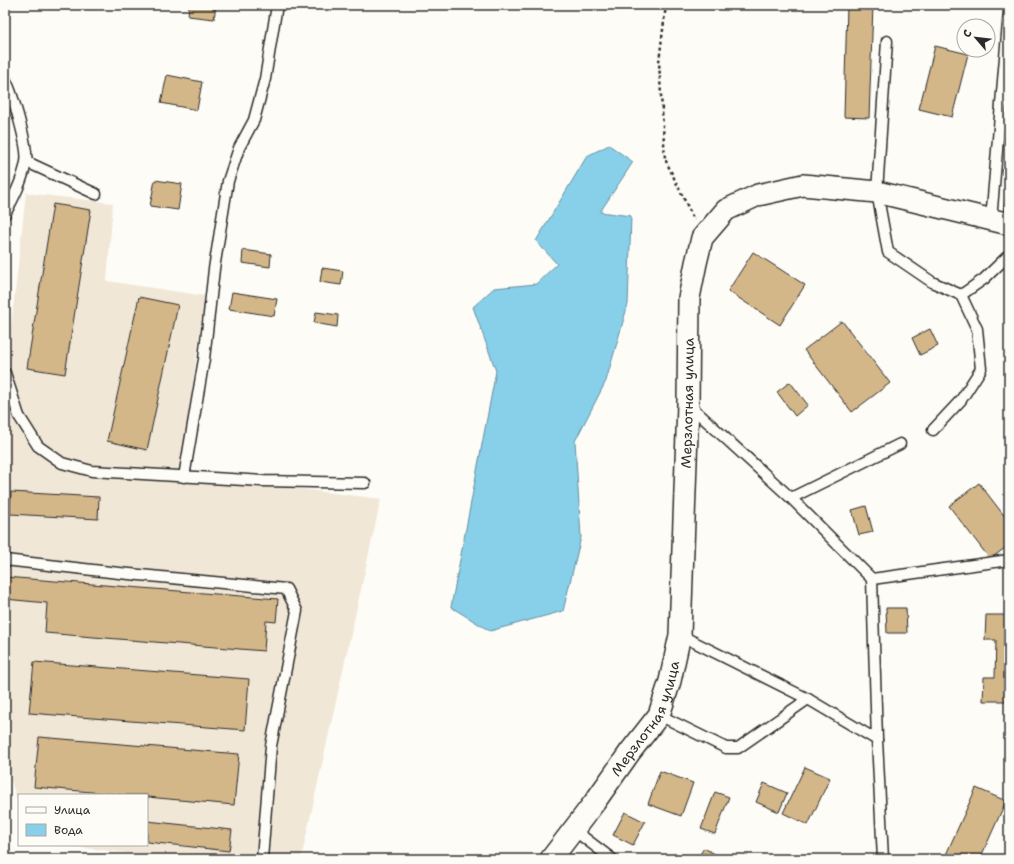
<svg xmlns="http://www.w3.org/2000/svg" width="1014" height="864" viewBox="0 0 1014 864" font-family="'Shantell Sans',sans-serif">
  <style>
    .built { fill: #f1e7d6 }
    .water { fill: #88d0e9; stroke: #638e9d }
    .building { fill: #d4b789; stroke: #2b2b2b }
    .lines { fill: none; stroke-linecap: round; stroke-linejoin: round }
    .lane-casing { stroke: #2b2b2b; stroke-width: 13 }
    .street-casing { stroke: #2b2b2b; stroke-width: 24 }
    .path { stroke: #2b2b2b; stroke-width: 2.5; stroke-dasharray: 3 3; stroke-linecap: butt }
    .lane { stroke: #fdfcf7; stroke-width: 10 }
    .street { stroke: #fdfcf7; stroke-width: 21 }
    .labels { text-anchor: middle; stroke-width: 3.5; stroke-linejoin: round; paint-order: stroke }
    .street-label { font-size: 14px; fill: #2b2b2b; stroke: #fdfcf7 }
  </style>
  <rect width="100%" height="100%" fill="#fdfcf7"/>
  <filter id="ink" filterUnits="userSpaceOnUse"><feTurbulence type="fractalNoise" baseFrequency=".025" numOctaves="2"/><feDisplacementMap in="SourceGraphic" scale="8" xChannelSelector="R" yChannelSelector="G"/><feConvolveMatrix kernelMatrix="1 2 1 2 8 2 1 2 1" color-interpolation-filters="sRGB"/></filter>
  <g filter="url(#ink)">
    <polygon class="built" points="26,193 113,203 107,281 205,296 180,474 381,499 301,859 180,859 59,845 147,845 147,795 19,795 19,807 5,761 5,381"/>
    <polygon class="water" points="609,145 633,162 600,212 631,216 628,304 606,381 575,441 581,537 563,611 490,631 451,607 496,371 473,307 494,288 536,284 557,264 536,241 587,156"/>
    <g class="building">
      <polygon points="189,5 216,5 214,19 188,16"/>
      <polygon points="847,5 873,5 869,118 844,117"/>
      <polygon points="935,46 968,54 952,117 919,109"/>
      <polygon points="167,75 202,82 197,110 161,103"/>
      <polygon points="1009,172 1009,215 1003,214"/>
      <polygon points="155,180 182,184 178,210 150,206"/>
      <polygon points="53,204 91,210 65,374 27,368"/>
      <polygon points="243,250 271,254 270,267 242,263"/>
      <polygon points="753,252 805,285 780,325 728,291"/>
      <polygon points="322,268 343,271 341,285 320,282"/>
      <polygon points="232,292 277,299 274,316 229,309"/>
      <polygon points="139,297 178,305 147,450 107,441"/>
      <polygon points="316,312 338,315 337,327 314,323"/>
      <polygon points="842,321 890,383 852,412 804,350"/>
      <polygon points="930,329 938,346 920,355 912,338"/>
      <polygon points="790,382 808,405 795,416 777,392"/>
      <polygon points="979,483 1009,522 1009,545 990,559 949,506"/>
      <polygon points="11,492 99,497 98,519 10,514"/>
      <polygon points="866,506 873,532 859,535 852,510"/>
      <polygon points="5,577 278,599 276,622 266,621 264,651 45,633 47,603 5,599"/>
      <polygon points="886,608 906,608 907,633 887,633"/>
      <polygon points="986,615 1009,615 1009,701 983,701 984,677 995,677 996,640 985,640"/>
      <polygon points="34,662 249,679 245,730 29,713"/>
      <polygon points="39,737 239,754 234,805 147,797 147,795 126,795 34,787"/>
      <polygon points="805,767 830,778 808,825 783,813"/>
      <polygon points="660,771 693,783 681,816 648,804"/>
      <polygon points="764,783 787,793 779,812 756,802"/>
      <polygon points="976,788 1006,801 980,859 944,859"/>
      <polygon points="715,792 729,797 715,834 701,829"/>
      <polygon points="625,812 645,822 633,845 613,835"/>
      <polygon points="147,821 232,830 229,851 147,842"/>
      <polygon points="704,848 724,859 697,859"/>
    </g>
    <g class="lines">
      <g class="lane-casing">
        <g id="lane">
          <polyline points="887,41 877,192 888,252 932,282 961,295 984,279 1009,255"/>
          <path d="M5 79C12 91 29 149 26 162 23 180 13 199 5 214"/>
          <polyline points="27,162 96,194"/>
          <polyline points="991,220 1009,11"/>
          <polyline points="5,373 19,416 38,446 62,463 92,471 263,481 365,483"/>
          <polyline points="688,404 791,498 872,579 877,740"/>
          <polyline points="933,430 961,400 981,369 977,329 961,295"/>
          <polyline points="184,477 204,359 214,269 228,181 239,148 254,120 265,79 277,5"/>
          <polyline points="791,498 900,444"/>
          <polyline points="5,560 119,573 286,589 297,611 271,746 262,859"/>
          <polyline points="872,579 1009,560"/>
          <polyline points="680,635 808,699"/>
          <polyline points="659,715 726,748 738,748 808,699 877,740 883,859"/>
          <polyline points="574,830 612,859"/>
        </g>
      </g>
      <g class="street-casing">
        <g id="street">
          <path id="s1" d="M551 859 594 803 630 752 659 715 670 681 680 635 688 404 689 298 696 263 702 238 726 210 758 195 803 185 877 192 1009 224"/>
        </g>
      </g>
      <polyline class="path" points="666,5 659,62 665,159 694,220"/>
      <use href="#lane" class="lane"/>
      <use href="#street" class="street"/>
    </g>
  </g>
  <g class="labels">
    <g class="street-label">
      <text dy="5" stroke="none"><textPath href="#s1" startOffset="495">Мерзлотная улица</textPath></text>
      <text dy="5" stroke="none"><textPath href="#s1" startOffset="171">Мерзлотная улица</textPath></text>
    </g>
  </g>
  <rect width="1014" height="864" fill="none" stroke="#fdfcf7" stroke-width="20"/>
  <rect x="10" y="10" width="994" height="844" fill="none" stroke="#2b2b2b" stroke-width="1.5" filter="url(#ink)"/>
  <rect x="18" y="794" width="130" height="52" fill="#fdfcf7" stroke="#a9a8a5"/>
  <rect x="26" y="807" width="20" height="6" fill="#fdfcf7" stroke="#a9a8a5"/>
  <text x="54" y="814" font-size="12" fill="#2b2b2b">Улица</text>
  <rect x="26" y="824" width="20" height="12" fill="#88d0e9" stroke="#a9a8a5"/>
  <text x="54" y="834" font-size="12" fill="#2b2b2b">Вода</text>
  <g transform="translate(976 38) rotate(298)"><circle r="19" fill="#fdfcf7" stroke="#a9a8a5"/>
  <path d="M0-3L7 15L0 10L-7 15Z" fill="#2b2b2b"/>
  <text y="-6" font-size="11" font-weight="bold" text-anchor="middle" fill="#2b2b2b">С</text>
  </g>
</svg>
